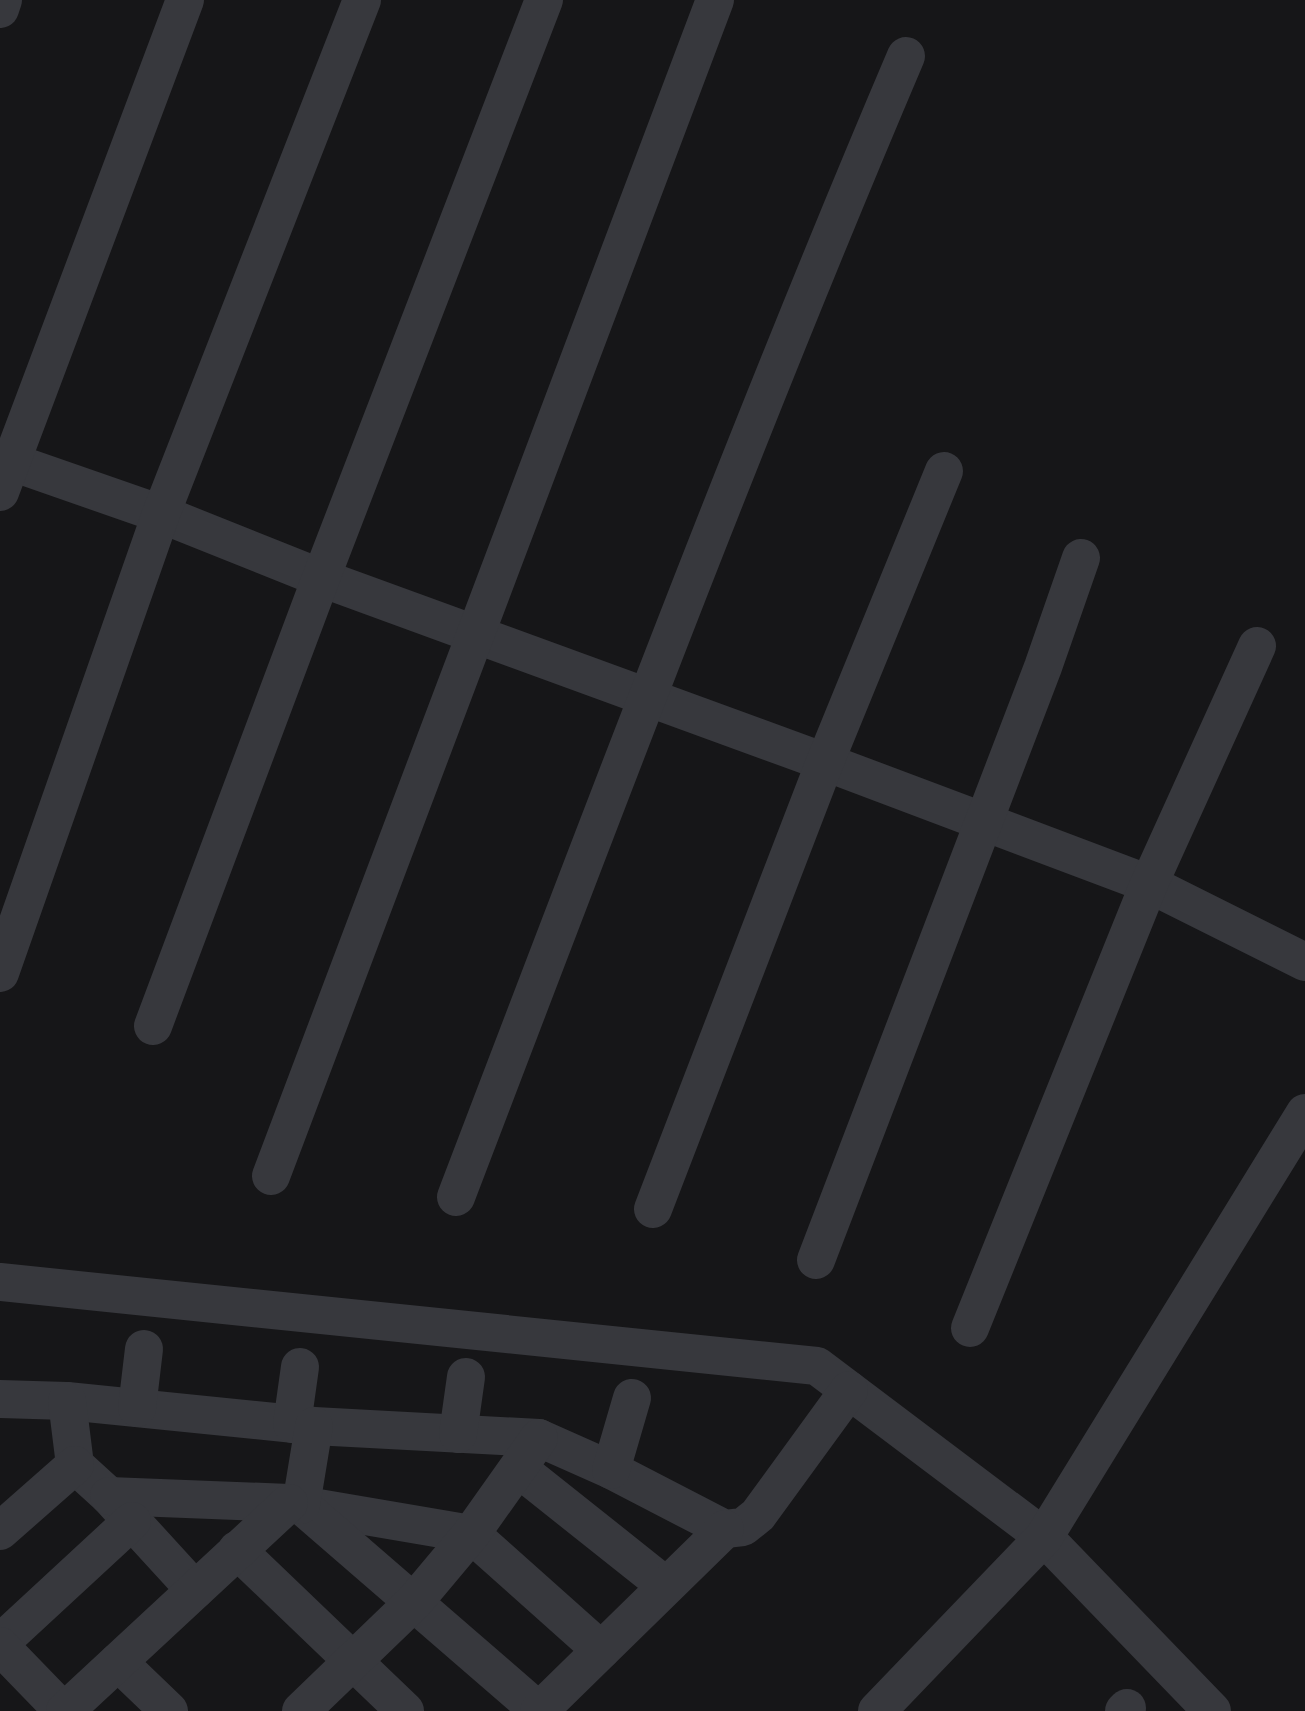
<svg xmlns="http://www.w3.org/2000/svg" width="1305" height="1711" viewBox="0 0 1305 1711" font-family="Signika,sans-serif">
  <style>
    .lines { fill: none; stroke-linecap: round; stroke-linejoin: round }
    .minor { stroke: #37383d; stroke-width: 38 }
  </style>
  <rect width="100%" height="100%" fill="#161618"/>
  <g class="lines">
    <g class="minor">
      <polyline points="0,9 3,0"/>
      <polyline points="0,458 161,514 321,578 825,762 1149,884 1305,962"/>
      <polyline points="0,492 185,0"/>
      <polyline points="0,973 161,514 362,0"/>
      <polyline points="153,1026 321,578 544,0"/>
      <polyline points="271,1176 715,0"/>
      <path d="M456 1197C602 815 746 432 906 56"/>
      <polyline points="653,1209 825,762 944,471"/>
      <polyline points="816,1260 1043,667 1081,558"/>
      <polyline points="0,1282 817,1366 1044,1537 1212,1711"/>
      <polyline points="970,1328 1149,884 1257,646"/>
      <polyline points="0,1399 67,1401 314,1426 539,1438 611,1470 725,1529 743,1527 758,1515 849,1390"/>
      <polyline points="67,1401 75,1465 109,1496 195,1590"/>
      <polyline points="137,1408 144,1349"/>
      <polyline points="292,1424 300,1367"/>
      <polyline points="458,1434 466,1377"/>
      <polyline points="519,1469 666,1586"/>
      <polyline points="611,1470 632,1398"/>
      <polyline points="109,1496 289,1503 471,1534 601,1650"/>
      <polyline points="301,1505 539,1711"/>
      <polyline points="301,1505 314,1426"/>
      <polyline points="0,1531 75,1465"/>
      <polyline points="237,1550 405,1711"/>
      <polyline points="0,1643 132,1521"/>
      <polyline points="0,1646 63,1711"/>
      <polyline points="118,1662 169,1711"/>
      <polyline points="65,1711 289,1503"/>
      <polyline points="301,1711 414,1602 471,1534 539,1438"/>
      <polyline points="539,1711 725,1529"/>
      <polyline points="877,1711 1044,1537 1305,1113"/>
      <polyline points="1124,1711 1127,1708"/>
    </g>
  </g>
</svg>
